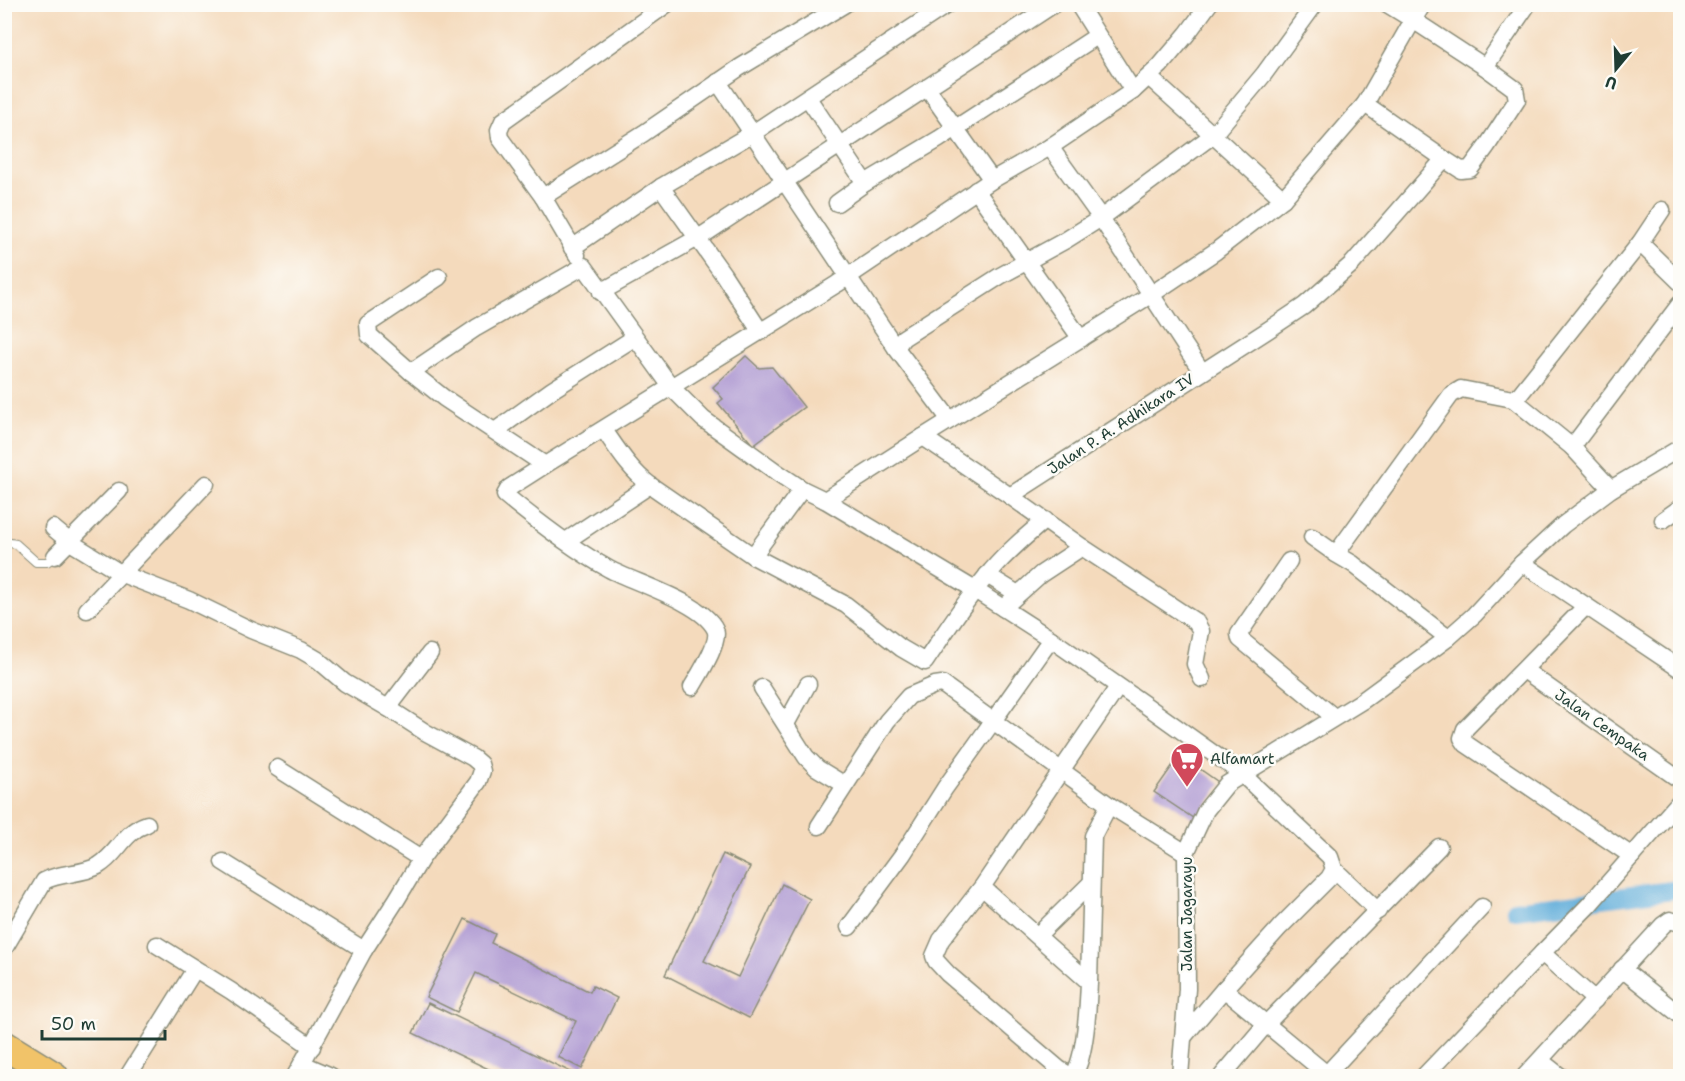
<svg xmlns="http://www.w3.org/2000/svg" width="1685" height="1081" viewBox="0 0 1685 1081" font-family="'Shantell Sans',sans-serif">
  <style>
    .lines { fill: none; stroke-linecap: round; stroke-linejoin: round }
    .canal { stroke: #61adda; stroke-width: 18 }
    .building { fill: #ae99d2 }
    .service-casing { stroke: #8a8c78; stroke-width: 10 }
    .minor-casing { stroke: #8a8c78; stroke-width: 19 }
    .trunk-casing { stroke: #8a8c78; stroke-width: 31 }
    .service { stroke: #fff; stroke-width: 8 }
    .minor { stroke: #fff; stroke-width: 16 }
    .trunk { stroke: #f1c369; stroke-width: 28 }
    .labels { text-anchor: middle; stroke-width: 5; stroke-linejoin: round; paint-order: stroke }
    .street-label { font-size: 15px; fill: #1f3d34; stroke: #fdfcf7 }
    .poi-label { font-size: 15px; fill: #1f3d34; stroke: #fdfcf7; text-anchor: start }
  </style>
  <rect width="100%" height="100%" fill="#fdfcf7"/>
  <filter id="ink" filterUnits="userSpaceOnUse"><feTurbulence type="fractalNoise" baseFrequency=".0167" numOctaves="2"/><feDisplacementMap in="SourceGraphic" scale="12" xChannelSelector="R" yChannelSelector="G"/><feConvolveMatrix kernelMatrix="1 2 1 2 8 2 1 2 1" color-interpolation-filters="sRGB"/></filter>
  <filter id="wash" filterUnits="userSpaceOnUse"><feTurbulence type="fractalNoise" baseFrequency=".008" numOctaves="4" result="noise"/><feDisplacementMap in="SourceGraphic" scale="24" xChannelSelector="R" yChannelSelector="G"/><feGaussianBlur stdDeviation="1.35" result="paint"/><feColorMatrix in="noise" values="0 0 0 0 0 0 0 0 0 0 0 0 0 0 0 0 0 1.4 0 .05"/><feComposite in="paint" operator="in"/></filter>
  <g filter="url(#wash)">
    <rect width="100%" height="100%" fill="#f4dabc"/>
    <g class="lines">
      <polyline class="canal" points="1515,910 1680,889"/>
    </g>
    <g id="blocks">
      <g class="building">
        <polygon points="746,356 759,368 772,367 804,407 753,445 718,403 723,399 713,387"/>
        <polygon points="1180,755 1221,784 1196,820 1154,792"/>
        <polygon points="723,854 750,867 704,961 738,977 782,884 810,899 749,1018 665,975"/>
        <polygon points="465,919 495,934 491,943 590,992 593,986 617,998 582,1069 558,1057 576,1021 476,973 457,1012 426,997"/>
        <polygon points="428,1003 579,1076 503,1076 413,1033"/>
      </g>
    </g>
  </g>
  <g filter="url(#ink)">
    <use href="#blocks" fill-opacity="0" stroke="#8a8c78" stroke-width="1.5"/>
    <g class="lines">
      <g class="service-casing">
        <polyline id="service" points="4,542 16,544 36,562 47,562 55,556"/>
      </g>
      <g class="minor-casing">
        <g id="minor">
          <polyline points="1078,4 1133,91"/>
          <polyline points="1209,4 1187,34 1160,66 1133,91 1050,147 992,180 837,284 545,465 444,398 411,372 476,328 584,266 672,388 703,419 778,473 802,489 825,500 975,590 1051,639 1144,704 1242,774 1330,857 1334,869 1329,878 1280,927 1224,989"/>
          <polyline points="1387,4 1413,20 1423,4"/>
          <polyline points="1485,67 1528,4"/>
          <polyline points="1149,77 1213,135 1101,218 1202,372"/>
          <polyline points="718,82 896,348 950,420"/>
          <polyline points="927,88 992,180"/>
          <polyline points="808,98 865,183"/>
          <polyline points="661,187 723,274 760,331"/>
          <polyline points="976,190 1081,339"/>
          <polyline points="543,197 500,138 499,130 503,121 667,4"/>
          <polyline points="1283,199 1213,135 1264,74 1315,4"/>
          <polyline points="837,203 865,183 939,139 1097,36"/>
          <polyline points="1640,243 1680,282"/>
          <polyline points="572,248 661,187 753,133 948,4"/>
          <polyline points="577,255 543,197 644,133 739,68 845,4"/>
          <polyline points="601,292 703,235 1054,4"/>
          <polyline points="896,348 903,338 1000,276 1066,240 1101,218 1050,147"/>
          <polyline points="411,372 369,335 368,324 439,277"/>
          <polyline points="1513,399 1572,447"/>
          <path d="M604 430C618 450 630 470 650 485L753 556 846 605 901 648 925 662C946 631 966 599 991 571 1007 552 1026 536 1045 520"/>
          <polyline points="495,431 552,390 634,338"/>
          <path d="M545 465 509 488 505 495C534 519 576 551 609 569 635 583 702 602 715 629 721 641 699 675 692 687"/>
          <polyline points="1611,489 1572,447 1680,304"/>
          <polyline points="1010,496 923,437 1152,294 1216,251 1283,199 1365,104"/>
          <polyline points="825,500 923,437"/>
          <polyline points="1663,520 1680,508"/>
          <polyline points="53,528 70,542 122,574 189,600 251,630 301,650 318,660 345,683 388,708"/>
          <polyline points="1312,537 1336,554"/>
          <polyline points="566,541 650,485"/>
          <polyline points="55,556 119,491"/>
          <polyline points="753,556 802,489"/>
          <polyline points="1289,561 1239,634 1240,639 1334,717"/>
          <polyline points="1522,563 1680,669"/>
          <polyline points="987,575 1018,594"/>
          <polyline points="1586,606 1465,729 1462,738 1466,744 1632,856"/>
          <polyline points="1003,608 1041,574 1082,547"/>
          <polyline points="87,610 206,484"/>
          <polyline points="1448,638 1353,564 1336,554 1451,395 1461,389 1513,399 1520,394 1640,243 1662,210"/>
          <polyline points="1524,670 1680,780"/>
          <polyline points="1202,679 1195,664 1201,631 1196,622 1082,547 1010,496 1268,330 1304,306 1352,264 1444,159 1365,104 1413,20 1485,67 1515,89 1517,100 1487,146 1470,169 1461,170 1444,159"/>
          <polyline points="762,688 806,757 817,768 845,785"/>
          <polyline points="786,724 808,684"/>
          <polyline points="277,768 421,859"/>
          <polyline points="1109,805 1186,853"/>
          <polyline points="819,826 887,721 909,696 935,685 942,684 993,721 1051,639"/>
          <polyline points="223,862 364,950"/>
          <polyline points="1334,869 1378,911"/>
          <path d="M982 887 1089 982C1088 1006 1086 1055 1074 1074L1069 1075 1059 1069 948 974 936 961 934 956 941 940 982 887 1118 687"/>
          <polyline points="849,927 903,854 945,788 993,721 1109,805 1093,836 1089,982"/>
          <polyline points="1038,935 1090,884"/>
          <polyline points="157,945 231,991 312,1047"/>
          <path d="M4 949 44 881C61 872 81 875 98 866 118 854 123 832 147 824"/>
          <polyline points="1542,953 1589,905 1680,801"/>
          <polyline points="1622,969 1680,1015"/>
          <polyline points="1185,1035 1224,989 1329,1076"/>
          <polyline points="1541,1061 1560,1076"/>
          <polyline points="303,1064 331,1076"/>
          <polyline points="128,1076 195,969"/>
          <polyline points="295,1076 364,950 397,899 421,859 478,782 482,771 480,764 473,758 425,732 388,708 430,653"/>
          <polyline points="1180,1076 1187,989 1186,853 1206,810 1227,784 1362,701 1448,638 1474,615 1522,563 1563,525 1611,489 1680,448"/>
          <polyline points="1222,1076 1267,1023 1439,847"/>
          <polyline points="1325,1076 1482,907"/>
          <polyline points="1424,1076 1542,953 1595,1000"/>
          <polyline points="1525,1076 1663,925 1670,920 1680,923"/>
        </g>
      </g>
      <g class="trunk-casing">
        <polyline id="trunk" points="4,1045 54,1076"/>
      </g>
      <use href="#service" class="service"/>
      <use href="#minor" class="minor"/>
      <use href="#trunk" class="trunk"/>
    </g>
  </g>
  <defs>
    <g id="supermarket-pin" transform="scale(1.725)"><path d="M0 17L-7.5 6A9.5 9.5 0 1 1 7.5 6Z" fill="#d1495b" stroke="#fdfcf7"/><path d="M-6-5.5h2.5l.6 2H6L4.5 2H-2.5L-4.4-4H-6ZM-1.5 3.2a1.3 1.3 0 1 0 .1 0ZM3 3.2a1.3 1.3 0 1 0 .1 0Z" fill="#fff"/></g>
  </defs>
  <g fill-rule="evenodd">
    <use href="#supermarket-pin" x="1187" y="759"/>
  </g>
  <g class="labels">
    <g class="street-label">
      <text transform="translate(1121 424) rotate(-33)" y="5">Jalan P. A. Adhikara IV</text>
      <text transform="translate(1602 725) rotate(35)" y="5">Jalan Cempaka</text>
      <text transform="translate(1187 914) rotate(-90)" y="5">Jalan Jagarayu</text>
    </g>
    <g class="poi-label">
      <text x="1210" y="764">Alfamart</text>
    </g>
  </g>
  <rect width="1685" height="1081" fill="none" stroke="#fdfcf7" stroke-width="24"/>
  <g transform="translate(1616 69) rotate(199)" stroke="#fdfcf7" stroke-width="4.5" paint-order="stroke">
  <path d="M0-4.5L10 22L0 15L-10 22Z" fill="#1f3d34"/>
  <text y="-9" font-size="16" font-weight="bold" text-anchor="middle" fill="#1f3d34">U</text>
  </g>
  <path d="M42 1030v9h123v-9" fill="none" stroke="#1f3d34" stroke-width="3"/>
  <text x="51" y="1030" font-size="18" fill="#1f3d34" stroke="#fdfcf7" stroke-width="4.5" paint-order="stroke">50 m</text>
</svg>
